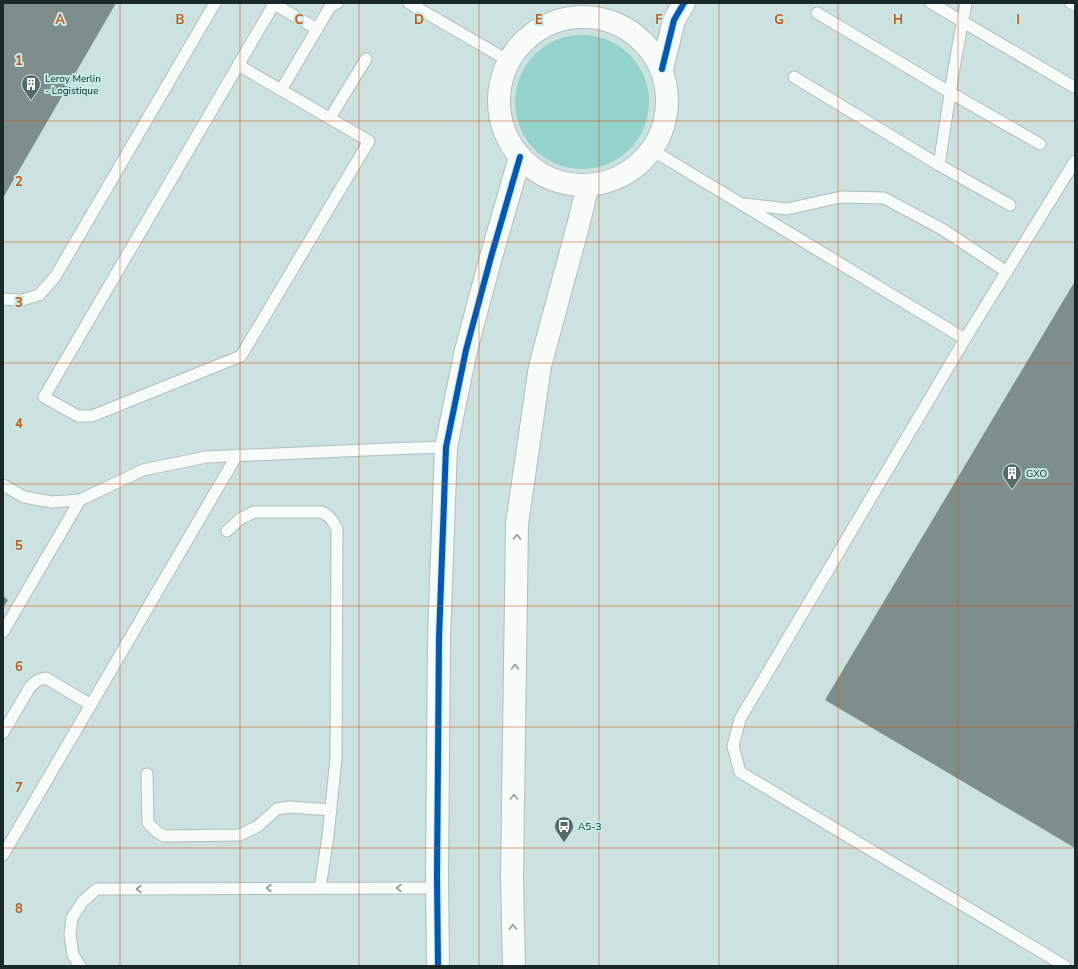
<svg xmlns="http://www.w3.org/2000/svg" width="1078" height="969" viewBox="0 0 1078 969" font-family="'Nunito Sans',sans-serif">
  <style>
    .green { fill: #94d2cc }
    .building { fill: #7d8e8c }
    .lines { fill: none; stroke-linecap: round; stroke-linejoin: round }
    .service-casing { stroke: #aebfbd; stroke-width: 13 }
    .minor-casing { stroke: #aebfbd; stroke-width: 24 }
    .service { stroke: #f7fbfa; stroke-width: 11 }
    .minor { stroke: #f7fbfa; stroke-width: 22 }
    .cycleway-casing { stroke: #c2ece7; stroke-width: 8 }
    .cycleway { stroke: #0057b8; stroke-width: 6 }
    .oneway { stroke: #939c9b }
    .grid { fill: none; stroke: #d3540f; stroke-width: 1; stroke-opacity: 0.55 }
    .labels { text-anchor: middle; stroke-width: 4; stroke-linejoin: round; paint-order: stroke }
    .poi-label { font-size: 10px; fill: #192927; stroke: #c2ece7; text-anchor: start }
    .grid-label { font-size: 13px; text-anchor: middle; font-weight: bold; fill: #d3540f; stroke: #c2ece7; stroke-width: 4; stroke-linejoin: round; paint-order: stroke }
  </style>
  <rect width="100%" height="100%" fill="#cce2e0"/>
  <circle class="green" cx="582" cy="102" r="67"/>
  <g class="building">
    <polygon points="3,3 116,3 3,198"/>
    <polygon points="1075,281 1075,848 825,700"/>
    <polygon points="3,596 8,600 3,608"/>
  </g>
  <g class="lines">
    <g class="service-casing">
      <g id="service">
        <polyline points="409,3 509,61"/>
        <polyline points="931,3 1074,87"/>
        <polyline points="1071,3 1075,5"/>
        <polyline points="817,13 951,93 1040,144"/>
        <polyline points="238,65 369,141 241,356 92,416 78,416 44,397 274,4 317,29 330,7 337,3"/>
        <polyline points="794,77 939,165 1010,205"/>
        <polyline points="281,90 317,29"/>
        <polyline points="330,118 366,59"/>
        <polyline points="652,150 965,339"/>
        <polyline points="939,165 954,68 966,3"/>
        <polyline points="745,204 787,209 841,197 884,198 942,229 1007,272"/>
        <polyline points="3,299 22,300 39,295 55,277 215,3"/>
        <polyline points="3,485 24,497 52,502 80,500 143,470 206,457 388,449 446,447"/>
        <path d="M227 531 240 519 254 512H322C330 516 333 521 337 529L336 758 328 836 320 888"/>
        <polyline points="3,632 80,500"/>
        <polyline points="3,733 30,687 38,680 46,678 91,705"/>
        <polyline points="147,774 148,823 156,831 164,836 240,835 258,826 277,809 289,807 331,810"/>
        <polyline points="3,855 237,455"/>
        <polyline points="80,966 73,955 70,935 72,918 83,901 97,889 438,888"/>
        <polyline points="1065,966 740,772 733,746 740,719 965,339 1075,161"/>
      </g>
    </g>
    <g class="minor-casing">
      <g id="minor">
        <circle cx="583" cy="101" r="84"/>
        <polyline points="662,69 674,20 684,3"/>
        <polyline points="438,966 437,876 439,638 442,556 446,447 466,350 491,257 520,157"/>
        <polyline points="514,966 512,877 517,524 540,366 578,226 588,185"/>
      </g>
    </g>
    <use href="#service" class="service"/>
    <use href="#minor" class="minor"/>
    <g class="cycleway-casing">
      <g id="cycleway">
        <polyline points="662,69 674,20 684,3"/>
        <polyline points="438,966 437,876 439,638 442,556 446,447 466,350 491,257 520,157"/>
      </g>
    </g>
    <use href="#cycleway" class="cycleway"/>
  </g>
  <defs><path id="oneway-chevron" d="M-2-3.5L2.5 0L-2 3.5" fill="none" stroke-width="1.6" stroke-linecap="round" stroke-linejoin="round"/></defs>
  <g class="oneway">
    <use href="#oneway-chevron" transform="translate(517 537) rotate(-89)"/>
    <use href="#oneway-chevron" transform="translate(515 667) rotate(-89)"/>
    <use href="#oneway-chevron" transform="translate(514 797) rotate(-89)"/>
    <use href="#oneway-chevron" transform="translate(269 888) rotate(180)"/>
    <use href="#oneway-chevron" transform="translate(399 888) rotate(180)"/>
    <use href="#oneway-chevron" transform="translate(139 889) rotate(180)"/>
    <use href="#oneway-chevron" transform="translate(513 927) rotate(-91)"/>
  </g>
  <path class="grid" d="M120 3V966M240 3V966M359 3V966M479 3V966M599 3V966M719 3V966M838 3V966M958 3V966M3 121H1075M3 242H1075M3 363H1075M3 484H1075M3 606H1075M3 727H1075M3 848H1075"/>
  <defs>
    <g id="building-pin" transform="scale(1)"><path d="M0 17L-7.5 6A9.5 9.5 0 1 1 7.5 6Z" fill="#586a68" stroke="#c2ece7"/><path d="M-4-6H4V6H1V3H-1V6H-4ZM-2.5-4.3h1.7v1.8h-1.7ZM.8-4.3h1.7v1.8H.8ZM-2.5-1h1.7V.8h-1.7ZM.8-1h1.7V.8H.8Z" fill="#fff"/></g>
    <g id="bus-pin" transform="scale(1)"><path d="M0 17L-7.5 6A9.5 9.5 0 1 1 7.5 6Z" fill="#586a68" stroke="#c2ece7"/><path d="M-5-6H5V4H4V6H2V4H-2V6H-4V4H-5ZM-3.5-4V0h7V-4ZM-3.5 1.2v1.5H-2V1.2ZM2 1.2v1.5H3.5V1.2Z" fill="#fff"/></g>
  </defs>
  <g fill-rule="evenodd">
    <use href="#building-pin" x="31" y="84"/>
    <use href="#building-pin" x="1012" y="473"/>
    <use href="#bus-pin" x="564" y="826"/>
  </g>
  <g class="labels">
    <g class="poi-label">
      <text x="45" y="82">Leroy Merlin<tspan x="45" dy="12">- Logistique</tspan></text>
      <text x="1026" y="477">GXO</text>
      <text x="578" y="830">A5-3</text>
    </g>
  </g>
  <g class="grid-label">
    <text x="60" y="24">A</text>
    <text x="180" y="24">B</text>
    <text x="299" y="24">C</text>
    <text x="419" y="24">D</text>
    <text x="539" y="24">E</text>
    <text x="659" y="24">F</text>
    <text x="779" y="24">G</text>
    <text x="898" y="24">H</text>
    <text x="1018" y="24">I</text>
    <text x="19" y="65">1</text>
    <text x="19" y="186">2</text>
    <text x="19" y="307">3</text>
    <text x="19" y="428">4</text>
    <text x="19" y="550">5</text>
    <text x="19" y="671">6</text>
    <text x="19" y="792">7</text>
    <text x="19" y="913">8</text>
  </g>
  <rect width="1078" height="969" fill="none" stroke="#192927" stroke-width="8"/>
</svg>
